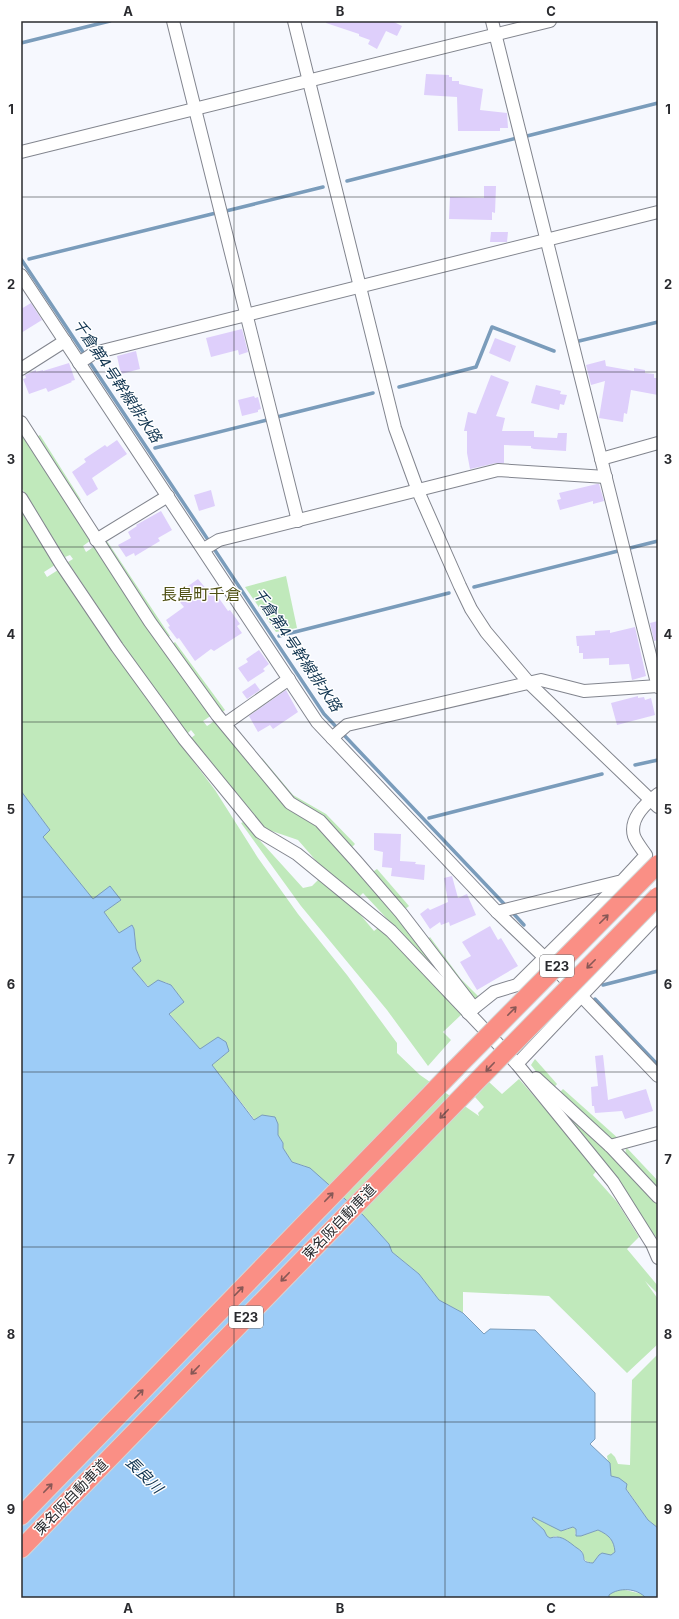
<svg xmlns="http://www.w3.org/2000/svg" width="679" height="1619" viewBox="0 0 679 1619" font-family="Inter,'Noto Sans JP',sans-serif">
  <style>
    .green { fill: #c0e9bb }
    .water { fill: #9dccf7; stroke: #7a9cbb; fill-rule: evenodd }
    .lines { fill: none; stroke-linecap: round; stroke-linejoin: round }
    .stream { stroke: #7a9cbb; stroke-width: 3.5 }
    .building { fill: #decffb }
    .minor-casing { stroke: #82858e; stroke-width: 14 }
    .highway-casing { stroke: #d4d5d5; stroke-width: 20 }
    .minor { stroke: #fff; stroke-width: 12 }
    .highway { stroke: #fa8f85; stroke-width: 18 }
    .highway-bridge-casing { stroke: #d4d5d5; stroke-width: 20; stroke-linecap: butt }
    .highway-bridge { stroke: #fa8f85; stroke-width: 18 }
    .oneway { stroke: #885856 }
    .grid { fill: none; stroke: #2a2b2f; stroke-width: 1; stroke-opacity: 0.55 }
    .labels { text-anchor: middle; stroke-width: 3; stroke-linejoin: round; paint-order: stroke }
    .shield { fill: #fff; stroke: #6a6b6d; stroke-width: 1 }
    .shield-label { font-size: 13px; font-weight: bold; fill: #2a2b2f }
    .street-label { font-size: 14px; fill: #2a2b2f; stroke: #fff }
    .water-label { font-size: 15px; font-style: italic; fill: #0e324e; stroke: #fff }
    .quarter-label { font-size: 16px; fill: #4e4f13; stroke: #fff }
    .neatline { fill: none; stroke: #2a2b2f; stroke-width: 1.5 }
    .grid-label { font-size: 13px; text-anchor: middle; font-weight: bold; fill: #2a2b2f }
  </style>
  <rect width="100%" height="100%" fill="#f6f8fe"/>
  <g class="green">
    <polygon points="21,429 91,540 83,546 86,552 95,546 212,715 203,721 207,726 216,720 319,824 397,913 461,998 363,893 358,898 325,871 298,840 263,828 191,738 195,735 191,730 187,734 122,643 68,562 73,559 70,555 65,557 21,487"/>
    <polygon points="40,435 81,500 76,504 35,438"/>
    <polygon points="21,510 55,565 44,572 47,577 58,570 151,705 215,790 258,858 298,914 347,975 397,1043 397,1053 420,1075 479,1116 478,1113 484,1107 475,1097 489,1082 502,1094 519,1079 598,1169 593,1175 617,1202 639,1237 627,1249 658,1286 658,1294 645,1281 658,1299 658,1344 627,1373 549,1296 463,1292 463,1313 439,1300 419,1274 392,1252 389,1244 363,1215 332,1187 305,1166 292,1162 283,1148 283,1143 278,1135 278,1130 262,1115 255,1120 212,1065 229,1051 218,1037 200,1050 169,1013 184,1002 171,985 165,982 149,987 131,968 141,960 136,949 134,929 132,925 119,933 104,912 121,900 93,899 42,837 50,830 21,791"/>
    <polygon points="105,538 170,636 166,638 103,540"/>
    <polygon points="286,576 297,628 276,632 245,587"/>
    <polygon points="175,642 225,710 220,714 170,646"/>
    <polygon points="262,758 293,795 326,814 355,844 350,849 292,801 259,760"/>
    <polygon points="243,822 303,888 312,886 319,879 358,912 374,931 379,927 462,1014 443,1032 451,1040 428,1066 387,1010 301,906 241,823"/>
    <polygon points="377,869 409,906 404,910 371,873"/>
    <polygon points="430,937 461,979 479,997 475,1002 428,939"/>
    <polygon points="535,1059 557,1084 553,1089 541,1078 531,1065"/>
    <polygon points="538,1085 617,1158 658,1204 658,1239 650,1230 623,1189 596,1151"/>
    <polygon points="563,1089 620,1140 611,1142 558,1094"/>
    <polygon points="626,1147 658,1181 658,1192 625,1157"/>
    <polygon points="658,1354 658,1528 648,1520 619,1478 611,1476 607,1456 611,1453 615,1457 618,1464 630,1465 632,1380"/>
    <path d="M534 1517 549 1525 566 1530 573 1527 576 1529 575 1534 581 1536 598 1530C609 1535 614 1540 615 1552L611 1555H599L593 1563C584 1562 584 1559 582 1551L556 1536 550 1538 547 1536 544 1530 532 1519Z"/>
    <polygon points="621,1589 642,1594 646,1598 609,1598 609,1595 615,1590"/>
  </g>
  <path class="water" d="M21 791 50 830 43 837 93 899 110 886 121 900 104 912 119 933 132 925 134 929 136 949 141 961 132 968 148 987 158 980 171 985 184 1002 169 1014 200 1049 218 1037 226 1042 229 1051 212 1065 254 1120 262 1115 275 1117 278 1124V1135L283 1143V1148L292 1162 310 1168 363 1215 389 1244 392 1252 419 1274 439 1300 463 1313 484 1334 490 1329 535 1330 595 1393V1439L590 1444 610 1463 611 1476 619 1478 627 1484 626 1489 648 1520 658 1528V1598H646C637 1588 619 1587 609 1595V1598H21ZM533 1517 561 1531 573 1527 576 1529V1536H581L598 1530C609 1535 614 1540 615 1552L611 1555 602 1553 599 1555 593 1563C579 1562 587 1558 581 1551 579 1549 575 1547 573 1545 565 1539 560 1535 550 1538L547 1536 544 1530 532 1519Z"/>
  <g class="lines">
    <g class="stream">
      <polyline points="21,43 110,21"/>
      <polyline points="527,136 658,103"/>
      <polyline points="347,181 517,138"/>
      <polyline points="226,211 323,187"/>
      <polyline points="21,259 324,714 507,907"/>
      <polyline points="29,259 216,213"/>
      <polyline points="579,341 658,322"/>
      <polyline points="399,387 476,367 492,327 554,351"/>
      <polyline points="277,417 373,393"/>
      <polyline points="155,448 267,420"/>
      <polyline points="630,548 658,541"/>
      <polyline points="474,587 618,551"/>
      <polyline points="279,636 449,593"/>
      <polyline points="635,765 658,760"/>
      <polyline points="429,818 602,774"/>
      <polyline points="512,912 524,925"/>
      <polyline points="603,985 658,971"/>
      <polyline points="595,999 658,1065"/>
    </g>
  </g>
  <g class="building">
    <polygon points="326,21 392,21 402,26 397,36 386,31 377,49 368,44 370,40 359,36 359,34 326,23"/>
    <polygon points="426,74 449,75 449,77 452,77 452,81 459,81 459,84 483,89 480,110 507,113 508,128 500,128 500,131 458,131 457,97 424,95"/>
    <polygon points="484,186 496,186 495,213 492,212 492,220 449,219 450,197 484,198"/>
    <polygon points="491,232 508,232 507,242 490,242"/>
    <polygon points="31,303 42,320 21,333 21,309"/>
    <polygon points="242,329 248,352 239,355 238,350 211,357 206,338"/>
    <polygon points="495,338 516,346 510,362 489,353"/>
    <polygon points="136,351 140,369 121,374 117,356"/>
    <polygon points="605,360 606,366 634,371 634,368 645,370 645,373 654,374 654,378 658,378 658,395 631,390 627,414 624,413 623,422 599,418 605,381 591,385 586,365"/>
    <polygon points="69,363 75,380 71,381 72,382 48,392 46,388 29,394 23,379 26,378 25,375 36,370 36,372 43,370 43,371"/>
    <polygon points="491,375 509,382 496,416 505,418 502,431 534,431 534,437 557,438 558,433 567,433 566,451 534,449 531,448 531,446 504,445 504,463 496,463 470,469 467,453 467,431 464,431 468,412 476,414"/>
    <polygon points="536,385 561,391 560,394 567,395 564,405 560,404 559,410 531,403"/>
    <polygon points="254,396 255,398 258,397 261,409 258,410 258,412 242,416 238,400"/>
    <polygon points="117,440 127,454 92,478 98,489 87,496 72,472 86,462 84,459 105,445 107,447"/>
    <polygon points="597,484 599,484 604,501 593,504 593,501 560,510 557,500 561,499 559,493"/>
    <polygon points="211,490 215,506 199,511 194,495"/>
    <polygon points="161,511 172,530 158,538 160,541 135,556 134,553 126,557 118,545 131,538 128,532 137,526 136,525"/>
    <polygon points="198,579 207,590 211,587 228,611 230,610 240,624 237,626 242,633 214,651 211,649 195,661 179,638 177,639 168,627 170,626 166,620 184,607 178,600 187,594 184,589"/>
    <polygon points="658,621 658,640 654,641 650,623"/>
    <polygon points="635,627 646,676 632,680 629,664 609,665 609,658 583,659 583,653 579,653 579,646 577,646 576,636 595,635 595,631 610,630 610,633"/>
    <polygon points="259,650 269,664 263,669 265,671 248,682 238,668 248,662 246,659"/>
    <polygon points="255,683 260,690 247,699 242,692"/>
    <polygon points="286,690 298,712 273,729 270,725 258,732 249,716"/>
    <polygon points="638,696 638,698 644,697 645,700 651,698 655,715 617,725 611,703"/>
    <polygon points="374,833 401,834 400,861 416,862 415,864 425,865 424,880 391,876 392,868 382,867 383,852 374,850"/>
    <polygon points="452,876 458,898 467,894 476,915 450,926 449,922 441,925 440,922 430,929 420,914 428,908 430,910 448,902 444,878"/>
    <polygon points="490,926 498,940 501,938 518,966 477,990 460,962 471,956 462,942"/>
    <polygon points="603,1055 608,1100 646,1089 653,1111 625,1119 622,1111 595,1113 594,1106 592,1106 591,1087 598,1086 595,1056"/>
  </g>
  <g class="lines">
    <g class="minor-casing">
      <g id="minor">
        <polyline points="173,21 298,521"/>
        <polyline points="294,21 395,428 418,491 460,586 471,609 486,632 530,684 658,807"/>
        <polyline points="492,21 658,687"/>
        <polyline points="21,152 550,21"/>
        <polyline points="21,275 317,722 497,912 544,957 658,1076"/>
        <polyline points="79,363 94,353 658,212"/>
        <polyline points="21,369 65,341"/>
        <polyline points="21,422 150,622 217,715 290,803 320,821 356,861 401,913 474,1008 468,1013"/>
        <polyline points="601,459 658,443"/>
        <polyline points="21,498 61,564 117,647 184,739 260,832 297,854 391,931 517,1064 613,1182 652,1244 658,1258"/>
        <polyline points="96,540 168,496"/>
        <polyline points="204,549 219,540 498,470 606,477"/>
        <polyline points="225,724 289,679"/>
        <polyline points="332,738 347,725 541,680 584,691 658,686"/>
        <path d="M497 912 622 881 646 855C642 849 636 842 634 836 629 819 646 803 658 794"/>
        <polyline points="474,1008 494,992 517,985 621,882"/>
        <polyline points="517,1064 658,915"/>
        <polyline points="536,1078 610,1146 658,1197"/>
        <polyline points="610,1146 658,1133"/>
      </g>
    </g>
    <g class="highway-casing">
      <g id="highway">
        <polyline points="21,1516 455,1069"/>
        <polyline points="21,1549 472,1086"/>
      </g>
    </g>
    <use href="#minor" class="minor"/>
    <use href="#highway" class="highway"/>
    <g class="highway-bridge-casing">
      <g id="highway-bridge">
        <polyline points="455,1069 658,864"/>
        <polyline points="472,1086 658,896"/>
      </g>
    </g>
    <use href="#highway-bridge" class="highway-bridge"/>
  </g>
  <defs><path id="oneway-shaft" d="M-6 0H5M1.5-3L5.5 0L1.5 3" fill="none" stroke-width="1.6" stroke-linecap="round" stroke-linejoin="round"/></defs>
  <g class="oneway">
    <use href="#oneway-shaft" transform="translate(604 919) rotate(-45)"/>
    <use href="#oneway-shaft" transform="translate(591 964) rotate(135)"/>
    <use href="#oneway-shaft" transform="translate(512 1011) rotate(-45)"/>
    <use href="#oneway-shaft" transform="translate(490 1067) rotate(134)"/>
    <use href="#oneway-shaft" transform="translate(444 1114) rotate(134)"/>
    <use href="#oneway-shaft" transform="translate(329 1197) rotate(-46)"/>
    <use href="#oneway-shaft" transform="translate(285 1277) rotate(134)"/>
    <use href="#oneway-shaft" transform="translate(239 1291) rotate(-46)"/>
    <use href="#oneway-shaft" transform="translate(195 1370) rotate(134)"/>
    <use href="#oneway-shaft" transform="translate(139 1394) rotate(-46)"/>
    <use href="#oneway-shaft" transform="translate(48 1488) rotate(-46)"/>
  </g>
  <path class="grid" d="M234 21V1598M445 21V1598M21 197H658M21 372H658M21 547H658M21 722H658M21 897H658M21 1072H658M21 1247H658M21 1422H658"/>
  <g class="labels">
    <g class="shield">
      <rect x="540" y="955" width="34" height="22" rx="3"/>
      <rect x="229" y="1306" width="34" height="22" rx="3"/>
    </g>
    <g class="shield-label">
      <text x="557" y="971">E23</text>
      <text x="246" y="1322">E23</text>
    </g>
    <g class="street-label">
      <text transform="translate(339 1222) rotate(-46)" y="5">東名阪自動車道</text>
      <text transform="translate(71 1497) rotate(-46)" y="5">東名阪自動車道</text>
    </g>
    <g class="water-label">
      <text transform="translate(117 381) rotate(56)" y="5">千倉第4号幹線排水路</text>
      <text transform="translate(297 650) rotate(56)" y="5">千倉第4号幹線排水路</text>
      <text transform="translate(144 1475) rotate(45)" y="5">長良川</text>
    </g>
    <g class="quarter-label">
      <text x="201" y="600">長島町千倉</text>
    </g>
  </g>
  <rect width="679" height="1619" fill="none" stroke="#ffffff" stroke-width="44"/>
  <rect x="22" y="22" width="635" height="1575" class="neatline"/>
  <g class="grid-label">
    <text x="128" y="16">A</text>
    <text x="340" y="16">B</text>
    <text x="551" y="16">C</text>
    <text x="11" y="114">1</text>
    <text x="668" y="114">1</text>
    <text x="11" y="289">2</text>
    <text x="668" y="289">2</text>
    <text x="11" y="464">3</text>
    <text x="668" y="464">3</text>
    <text x="11" y="639">4</text>
    <text x="668" y="639">4</text>
    <text x="11" y="814">5</text>
    <text x="668" y="814">5</text>
    <text x="11" y="989">6</text>
    <text x="668" y="989">6</text>
    <text x="11" y="1164">7</text>
    <text x="668" y="1164">7</text>
    <text x="11" y="1339">8</text>
    <text x="668" y="1339">8</text>
    <text x="11" y="1514">9</text>
    <text x="668" y="1514">9</text>
    <text x="128" y="1613">A</text>
    <text x="340" y="1613">B</text>
    <text x="551" y="1613">C</text>
  </g>
</svg>
